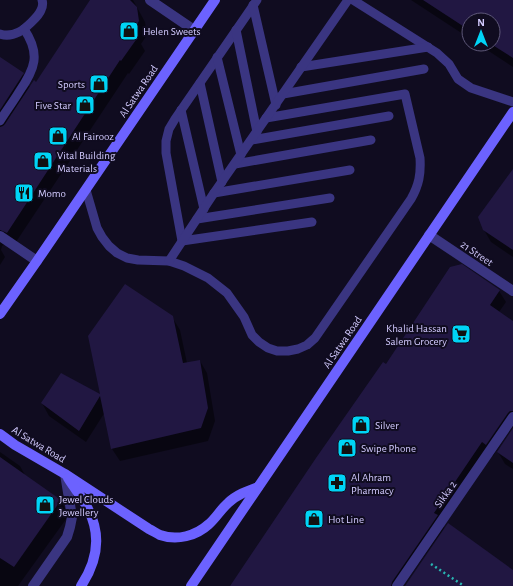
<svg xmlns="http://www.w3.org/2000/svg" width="513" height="586" viewBox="0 0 513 586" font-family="'Alegreya Sans',sans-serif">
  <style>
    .shadow { fill: #0007 }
    .building { fill: #211742 }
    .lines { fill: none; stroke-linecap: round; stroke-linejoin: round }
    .path { stroke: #29b5b2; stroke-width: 2.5; stroke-dasharray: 2 3; stroke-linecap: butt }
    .service { stroke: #3a3581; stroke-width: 9 }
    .pedestrian { stroke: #3a3581; stroke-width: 10 }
    .minor { stroke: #3a3581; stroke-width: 10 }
    .secondary { stroke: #6c62ff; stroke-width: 10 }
    .labels { text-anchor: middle; stroke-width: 4; stroke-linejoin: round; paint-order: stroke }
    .poi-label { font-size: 11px; fill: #d3cbff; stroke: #100c20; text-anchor: start }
    .street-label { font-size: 11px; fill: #d3cbff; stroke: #100c20 }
  </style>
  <rect width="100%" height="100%" fill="#100c20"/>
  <g class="shadow">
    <polygon points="91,0 133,0 145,22 147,35 141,44 145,51 129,74 128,73 14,245 5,244 2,246 1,250 5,257 0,265 0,59 23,74 30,87 36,83"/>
    <polygon points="411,0 513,0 513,67 478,44 493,44 493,20 469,20 469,38"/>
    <polygon points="513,174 513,257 491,242 484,230"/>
    <polygon points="499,291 506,302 499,312 513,322 513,426 493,456 488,453 441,523 444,528 403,586 230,586 387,365"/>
    <polygon points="172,317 180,330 187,363 200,361 207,373 215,421 208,441 120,461 112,449 105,412 86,442 49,416 42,403 62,374 102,396"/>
    <polygon points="513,430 513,469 505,464 498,452"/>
    <polygon points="0,452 20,466 26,477 61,501 69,515 18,586 0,586"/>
  </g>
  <g class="building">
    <polygon points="90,0 130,0 137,7 139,21 132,32 138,37 121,61 120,60 7,233 0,230 0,127 3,126 5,124 34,80 36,82"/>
    <polygon points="423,0 513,0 513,58 491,44 493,44 493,20 469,20 469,30"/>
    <polygon points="0,57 24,73 0,110"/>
    <polygon points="513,169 513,250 483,230 478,217"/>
    <polygon points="462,264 500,290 490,305 513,321 513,411 510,411 508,413 486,445 482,442 434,513 438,515 392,582 391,586 230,586 316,458 383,362 386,364 450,267"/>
    <polygon points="125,284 173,316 183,363 200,360 208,408 201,428 111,449 100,396 79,431 41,403 61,373 100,394 88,336"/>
    <polygon points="513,428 513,463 497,452"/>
    <polygon points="0,457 61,500 14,567 0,558"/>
    <polygon points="448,523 513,570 513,586 405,586"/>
  </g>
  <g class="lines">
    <polyline class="path" points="431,564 464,586"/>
    <g class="service">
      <polyline points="257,0 175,119 169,129 166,141 166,153 182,241 312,222"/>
      <polyline points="353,0 437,53 449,64 458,79 471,88 513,102"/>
      <polyline points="253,5 276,105"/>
      <polyline points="236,30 257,132"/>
      <path d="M0 34C6 36 13 35 19 32 25 29 39 16 41 10 43 6 43 3 42 0"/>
      <polyline points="217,57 241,155"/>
      <polyline points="301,67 428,47"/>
      <polyline points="200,83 222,182"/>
      <polyline points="283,94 424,69"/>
      <polyline points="181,110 204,209"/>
      <path d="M0 121C6 111 13 102 19 92 35 69 41 54 24 29"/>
      <polyline points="252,140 389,116"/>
      <polyline points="235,164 371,140"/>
      <path d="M86 190 97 228 102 237 109 246 117 253 127 258 138 260 169 261 184 266 208 278 227 293 244 317 252 335 259 342 268 348 277 351H288L298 349 307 345 315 338 411 199C419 185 421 174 420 158L405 94 266 118"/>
      <polyline points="214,193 350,170"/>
      <polyline points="197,219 330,198"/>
      <polyline points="169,261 214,193 348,0"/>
    </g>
    <polyline class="pedestrian" points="0,236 37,261"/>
    <g class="minor">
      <polyline points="150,0 194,30"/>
      <polyline points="429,235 513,291"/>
      <polyline points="33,586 67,537 70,527 72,517 65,474"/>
      <polyline points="397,586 513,417"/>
    </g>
    <g class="secondary">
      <polyline points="0,314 37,261 215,0"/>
      <path d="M0 434 15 445 65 474 149 529C153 531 156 533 160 535 177 541 196 536 209 524 216 518 221 509 228 503 236 495 247 491 258 487"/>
      <path d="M68 478C74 488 83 498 88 509 102 536 97 562 81 586"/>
      <polyline points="191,586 513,112"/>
    </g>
  </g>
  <defs>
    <g id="shop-square" transform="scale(1)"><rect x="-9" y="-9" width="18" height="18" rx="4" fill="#00d4f6" stroke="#100c20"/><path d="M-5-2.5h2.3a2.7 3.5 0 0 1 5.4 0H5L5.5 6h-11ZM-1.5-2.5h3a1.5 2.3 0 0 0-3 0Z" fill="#111"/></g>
    <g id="restaurant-square" transform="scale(1)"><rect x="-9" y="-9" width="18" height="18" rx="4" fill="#00d4f6" stroke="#100c20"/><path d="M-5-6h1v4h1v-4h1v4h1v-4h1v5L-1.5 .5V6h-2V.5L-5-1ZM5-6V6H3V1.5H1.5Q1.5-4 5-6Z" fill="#111"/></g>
    <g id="supermarket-square" transform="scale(1)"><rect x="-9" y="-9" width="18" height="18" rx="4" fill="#00d4f6" stroke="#100c20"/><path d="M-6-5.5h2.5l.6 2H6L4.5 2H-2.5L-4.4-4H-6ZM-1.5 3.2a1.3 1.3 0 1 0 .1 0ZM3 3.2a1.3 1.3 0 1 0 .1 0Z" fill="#111"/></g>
    <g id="pharmacy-square" transform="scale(1)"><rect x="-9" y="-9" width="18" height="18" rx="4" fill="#00d4f6" stroke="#100c20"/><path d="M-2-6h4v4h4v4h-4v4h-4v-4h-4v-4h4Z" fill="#111"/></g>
  </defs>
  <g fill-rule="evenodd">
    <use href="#shop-square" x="129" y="31"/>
    <use href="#shop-square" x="99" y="84"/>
    <use href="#shop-square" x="85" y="105"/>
    <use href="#shop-square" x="58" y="136"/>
    <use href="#shop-square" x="43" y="161"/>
    <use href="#restaurant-square" x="24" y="193"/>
    <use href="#supermarket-square" x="461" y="334"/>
    <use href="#shop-square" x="361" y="425"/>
    <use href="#shop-square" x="347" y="448"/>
    <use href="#pharmacy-square" x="337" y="483"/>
    <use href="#shop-square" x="45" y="505"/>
    <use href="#shop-square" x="314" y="519"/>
  </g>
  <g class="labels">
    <g class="poi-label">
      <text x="143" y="35">Helen Sweets</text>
      <text x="85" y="88" text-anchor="end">Sports</text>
      <text x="71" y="109" text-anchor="end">Five Star</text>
      <text x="72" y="140">Al Fairooz</text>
      <text x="57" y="159">Vital Building<tspan x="57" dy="13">Materials</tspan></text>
      <text x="38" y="197">Momo</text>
      <text x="447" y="332" text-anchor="end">Khalid Hassan<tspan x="447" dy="13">Salem Grocery</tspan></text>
      <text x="375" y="429">Silver</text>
      <text x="361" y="452">Swipe Phone</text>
      <text x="351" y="481">Al Ahram<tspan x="351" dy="13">Pharmacy</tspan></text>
      <text x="59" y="503">Jewel Clouds<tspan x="59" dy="13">Jewellery</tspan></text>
      <text x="328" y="523">Hot Line</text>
    </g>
    <g class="street-label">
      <text transform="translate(138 91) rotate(-56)" y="4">Al Satwa Road</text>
      <text transform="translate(477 253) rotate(34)" y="4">21 Street</text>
      <text transform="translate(342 342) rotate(-56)" y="4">Al Satwa Road</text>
      <text transform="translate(39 444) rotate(31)" y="4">Al Satwa Road</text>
      <text transform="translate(445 494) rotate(-55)" y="4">Sikka 2</text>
    </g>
  </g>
  <g transform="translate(481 32)"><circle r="19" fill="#100c20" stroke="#5e5879"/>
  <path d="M0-3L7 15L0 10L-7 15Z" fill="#00d4f6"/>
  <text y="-6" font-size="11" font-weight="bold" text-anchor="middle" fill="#d3cbff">N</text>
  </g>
</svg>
